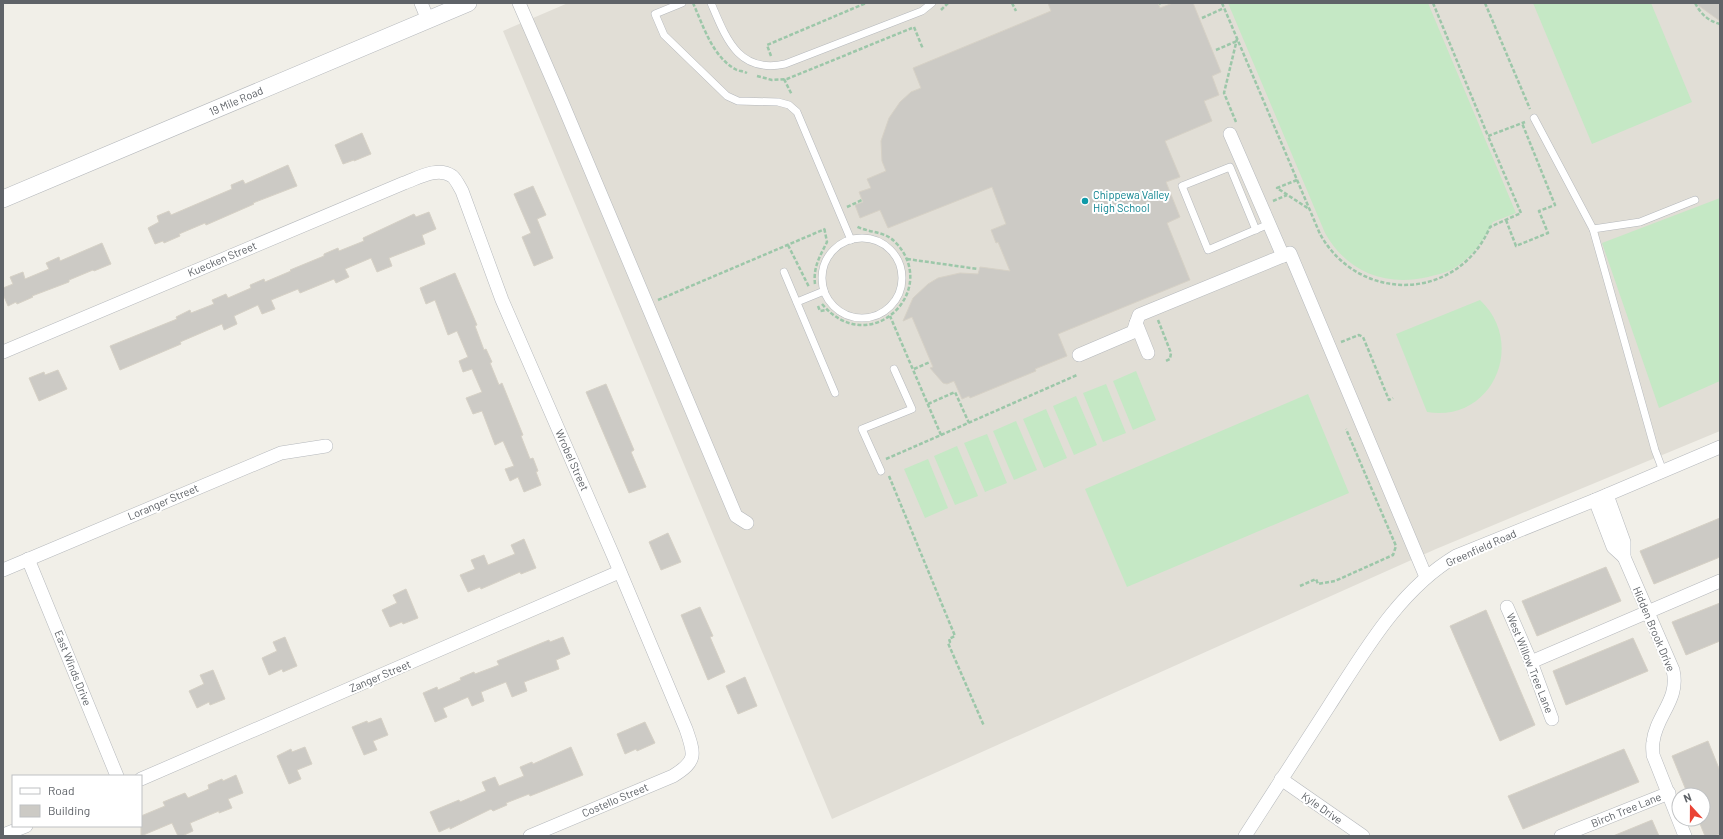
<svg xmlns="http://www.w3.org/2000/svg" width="1723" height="839" viewBox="0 0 1723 839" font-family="Barlow,sans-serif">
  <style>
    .education { fill: #e1ded6 }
    .pitch { fill: #c5e8c5 }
    .building { fill: #cccac5; stroke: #d6d1c6 }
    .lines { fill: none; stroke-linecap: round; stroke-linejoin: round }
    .service-casing { stroke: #b5b8bc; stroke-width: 8 }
    .minor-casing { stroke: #b5b8bc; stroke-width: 14 }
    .tertiary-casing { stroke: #b5b8bc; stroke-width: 18 }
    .path { stroke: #9cc7a9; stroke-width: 2.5; stroke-dasharray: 4 2; stroke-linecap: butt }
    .service { stroke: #fff; stroke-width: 7 }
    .minor { stroke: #fff; stroke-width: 13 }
    .tertiary { stroke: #fff; stroke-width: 17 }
    .culture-dot { fill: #0f9aa8; stroke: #fff; stroke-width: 1.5 }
    .labels { text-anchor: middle; stroke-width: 4; stroke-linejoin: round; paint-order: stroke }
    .street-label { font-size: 11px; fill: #5f6368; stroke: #fff }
    .culture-label { font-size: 11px; fill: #0d838f; stroke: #fff; text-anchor: start }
  </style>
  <rect width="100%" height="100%" fill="#f1efe8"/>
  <polygon class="education" points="568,3 1720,3 1720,431 1436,549 832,819 503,31"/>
  <g class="pitch">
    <path d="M1228 3H1428L1516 213 1493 222C1484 241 1470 259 1451 270 1445 273 1435 275 1428 277 1385 287 1347 272 1325 233Z"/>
    <polygon points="1533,3 1651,3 1692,102 1592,144"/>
    <polygon points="1720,198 1720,381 1659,408 1602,243"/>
    <path d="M1480 300C1527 344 1492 423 1427 412L1396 334Z"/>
    <polygon points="1136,371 1156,420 1133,430 1113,381"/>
    <polygon points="1106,384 1126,433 1103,442 1083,393"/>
    <polygon points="1308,394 1349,493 1127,587 1085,489"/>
    <polygon points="1076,396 1097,445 1074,455 1053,406"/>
    <polygon points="1046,409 1067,458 1044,468 1023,419"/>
    <polygon points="1016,421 1037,470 1014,480 993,431"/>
    <polygon points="987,434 1007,483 985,492 964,443"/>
    <polygon points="957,446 978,496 955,505 934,456"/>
    <polygon points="928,459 948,508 925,518 904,469"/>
  </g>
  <g class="building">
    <polygon points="1048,3 1158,3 1160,8 1173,3 1193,3 1221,72 1212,76 1219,95 1204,101 1212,121 1165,141 1180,177 1166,182 1180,217 1167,223 1190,280 1058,334 1067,356 1035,369 1036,371 970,398 969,396 962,399 954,381 947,384 943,383 930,368 933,367 912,317 903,321 913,298 928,284 938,278 960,273 978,274 980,267 1010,271 998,242 996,243 991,230 1006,224 992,187 888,228 880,210 860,218 855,205 863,202 859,192 871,188 867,179 886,171 882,161 881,141 889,118 900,102 911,92 921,88 913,68 1051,11"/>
    <polygon points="1695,3 1720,3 1720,21"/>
    <polygon points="362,133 371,154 354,161 354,160 343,164 335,145"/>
    <polygon points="288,165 297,186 253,203 254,204 206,225 205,223 179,234 180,236 164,243 163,241 155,244 148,228 159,222 157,216 169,211 171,215 232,189 231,185 243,180 245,184"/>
    <polygon points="533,186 546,215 537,219 553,258 534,266 522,237 531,233 514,194"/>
    <polygon points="429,212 436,229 422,235 425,244 389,258 392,266 377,272 371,258 345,269 349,277 336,283 334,279 300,293 298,289 271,300 275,309 262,314 258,305 234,316 237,324 224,330 222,324 180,342 181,344 120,370 110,346 177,319 176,317 190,310 191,313 214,304 212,300 226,294 228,298 251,288 250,285 264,279 265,282 291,271 290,270 324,256 324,254 338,248 339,251 364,241 363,238 414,214 416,217"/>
    <polygon points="102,243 111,264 94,271 93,270 69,280 69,282 32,296 33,297 17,304 16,302 8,306 3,294 3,288 13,284 10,277 23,272 25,279 49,269 46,263 59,257 60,261"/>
    <polygon points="455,273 477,325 475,326 484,350 486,349 492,362 490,363 499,385 502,383 523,435 521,436 530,459 533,458 538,471 536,472 541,485 524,492 518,477 510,481 505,469 514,466 503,441 495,445 482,411 473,414 466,398 482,392 472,369 463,372 459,361 468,357 457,331 448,335 435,300 426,304 420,288"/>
    <polygon points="58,370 67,389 39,401 29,378 44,372 45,375"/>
    <polygon points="606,384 634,450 631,452 646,487 629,493 586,392"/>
    <polygon points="1720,518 1720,557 1654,584 1640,551"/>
    <polygon points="668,533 681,562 661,570 649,542"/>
    <polygon points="524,539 536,568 521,574 520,572 481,589 480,587 468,592 460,575 475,569 471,560 484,555 488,565 515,554 511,545"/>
    <polygon points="1606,567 1621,601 1537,636 1522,601"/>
    <polygon points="406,589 418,618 403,624 402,622 390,627 382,610 397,603 393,595"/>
    <polygon points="1720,603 1720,641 1686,655 1672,622"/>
    <polygon points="700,607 713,636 710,637 725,672 708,680 681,615"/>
    <polygon points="1486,610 1535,725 1500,741 1450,626"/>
    <polygon points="285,637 297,666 283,672 282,669 269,675 262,658 277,651 273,642"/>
    <polygon points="563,637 570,654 556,660 559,669 524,682 527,691 512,697 506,682 481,692 484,701 472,706 468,697 443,708 447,717 435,722 423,693 437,687 438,690 461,680 460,678 474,672 475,674 499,665 497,661 549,640 550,642"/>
    <polygon points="1633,638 1648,671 1566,705 1553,671"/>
    <polygon points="213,670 225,699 210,705 209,702 197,708 189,691 204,684 200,675"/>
    <polygon points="745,677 757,706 738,714 726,686"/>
    <polygon points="381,718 388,735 373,741 377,750 364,755 352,727 367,721 368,723"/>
    <polygon points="645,722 655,743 637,751 636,749 625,754 617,734"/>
    <polygon points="1708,741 1720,771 1720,834 1714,836 1705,836 1698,819 1703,819 1703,795 1688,795 1672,756"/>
    <polygon points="305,747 312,764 297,770 301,779 289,784 277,756 291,749 292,752"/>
    <polygon points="571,747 583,775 530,796 529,794 506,803 507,805 493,811 491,809 450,829 450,827 439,832 430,812 459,800 460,802 486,791 482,782 495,777 499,786 524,776 520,767 532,762 533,764"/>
    <polygon points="1624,749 1639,782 1523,829 1508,796"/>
    <polygon points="236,775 243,793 228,799 232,808 219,813 219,811 190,823 193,831 182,836 178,836 172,823 141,836 141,816 165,806 163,802 185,793 188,798 209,789 208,785 222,779 223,781"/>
    <polygon points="1652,820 1659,836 1613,836"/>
  </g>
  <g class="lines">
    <g class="service-casing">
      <g id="service">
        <polyline points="682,3 655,14 664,35 727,96 738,101 778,102 789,105 797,112 851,240"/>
        <path d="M711 3C726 38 738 74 785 64L922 11 932 3"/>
        <polyline points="1534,118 1593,229 1655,450 1663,471"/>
        <polyline points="1593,229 1640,222 1695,200"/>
        <polyline points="1256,230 1230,167 1182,186 1208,250 1269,224"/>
        <circle cx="862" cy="278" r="40"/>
        <polyline points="784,272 835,393"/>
        <polyline points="797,302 824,291"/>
        <polyline points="881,471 862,429 912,409 894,369"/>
      </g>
    </g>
    <g class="minor-casing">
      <g id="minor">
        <polyline points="421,3 428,20"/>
        <polyline points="519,3 559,95 736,516 747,523"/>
        <polyline points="1230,134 1283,256"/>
        <polyline points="1136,323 1148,353"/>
        <path d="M3 352 404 183C418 178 438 166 452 176 456 179 459 186 462 191L502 300 613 555 686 729C695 755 697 761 673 776L530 836"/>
        <polyline points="1079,355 1133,332 1139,315 1290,253 1426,577"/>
        <polyline points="1595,500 1613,547 1624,557 1624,542 1607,495"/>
        <path d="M1624 557 1673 670C1680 700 1656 715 1653 742 1652 746 1653 751 1653 755L1685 836"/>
        <polyline points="28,559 117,776"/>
        <polyline points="3,570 281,453 326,446"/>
        <polyline points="1507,607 1531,662 1552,719"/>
        <polyline points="1531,662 1720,581"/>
        <polyline points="141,779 619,572"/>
        <polyline points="1281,779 1363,836"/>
        <polyline points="3,835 26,826"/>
        <path d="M1245 836C1273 792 1301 749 1329 706 1364 652 1399 590 1456 556L1595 500 1720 447"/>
        <polyline points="1561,836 1669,793"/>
      </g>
    </g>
    <g class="tertiary-casing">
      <polyline id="tertiary" points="3,199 468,3"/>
    </g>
    <g class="path">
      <path d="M693 3C703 25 712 56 735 69 738 71 743 71 747 73"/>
      <polyline points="1012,3 1016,11"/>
      <path d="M1222 3 1320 234C1359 304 1458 302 1490 227L1521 213 1488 136"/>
      <polyline points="1433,3 1488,136 1525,122"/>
      <polyline points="1485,3 1530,109"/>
      <path d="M1695 3C1701 14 1708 21 1720 24"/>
      <polyline points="1159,4 1160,3"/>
      <polyline points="941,10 948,3"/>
      <polyline points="1202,18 1224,8"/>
      <polyline points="914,27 923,49"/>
      <polyline points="1216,50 1237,41"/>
      <polyline points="771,56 767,45 866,3"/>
      <polyline points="757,76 772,80 787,79 912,28"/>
      <polyline points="784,79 792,95"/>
      <polyline points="1236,122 1224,93 1237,39"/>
      <polyline points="1297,180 1277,188 1309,209"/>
      <polyline points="1273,201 1287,195"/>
      <polyline points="847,207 862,200"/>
      <polyline points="1506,220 1516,246 1548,233 1539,211 1555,205 1522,123"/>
      <polyline points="788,245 809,287"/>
      <polyline points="907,259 978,269"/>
      <path d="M815 284C813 267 820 256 827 242L824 227"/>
      <polyline points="658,300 825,229"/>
      <path d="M822 304C869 360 940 292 897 244 885 230 871 234 856 226"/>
      <polyline points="818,306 820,311 826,310"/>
      <polyline points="1158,320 1171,353 1170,359 1166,361"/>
      <polyline points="1341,342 1359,335 1363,337 1389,400 1393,398"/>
      <polyline points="914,369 930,362"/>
      <polyline points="928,404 955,392 969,423"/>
      <polyline points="941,435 1077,375"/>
      <polyline points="886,459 941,435 890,316"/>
      <polyline points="889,476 955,636 949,639 950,642 948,643 984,726"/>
      <polyline points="1300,586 1316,579 1318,584 1335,581 1393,555 1396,546 1346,429"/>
    </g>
    <use href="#service" class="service"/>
    <use href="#minor" class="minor"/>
    <use href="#tertiary" class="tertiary"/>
  </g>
  <circle class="culture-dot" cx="1085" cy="201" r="4"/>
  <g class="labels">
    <g class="street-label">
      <text transform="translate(236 101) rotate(-23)" y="4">19 Mile Road</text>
      <text transform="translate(222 259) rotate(-23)" y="4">Kuecken Street</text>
      <text transform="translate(572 460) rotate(66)" y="4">Wrobel Street</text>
      <text transform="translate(163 502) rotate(-23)" y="4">Loranger Street</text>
      <text transform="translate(1481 548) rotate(-24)" y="4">Greenfield Road</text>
      <text transform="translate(1654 629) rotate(67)" y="4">Hidden Brook Drive</text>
      <text transform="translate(1530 663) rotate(68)" y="4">West Willow Tree Lane</text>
      <text transform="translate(73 668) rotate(68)" y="4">East Winds Drive</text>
      <text transform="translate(380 676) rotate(-23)" y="4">Zanger Street</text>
      <text transform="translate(615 800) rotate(-23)" y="4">Costello Street</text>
      <text transform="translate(1322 808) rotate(35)" y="4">Kyle Drive</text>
      <text transform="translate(1626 810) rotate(-22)" y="4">Birch Tree Lane</text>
    </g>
    <g class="culture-label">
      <text x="1093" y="199">Chippewa Valley<tspan x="1093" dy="13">High School</tspan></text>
    </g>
  </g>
  <rect width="1723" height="839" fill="none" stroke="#5f6368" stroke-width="8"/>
  <rect x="12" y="775" width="130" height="52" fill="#ffffff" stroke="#bfc1c3"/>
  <rect x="20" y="788" width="20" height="6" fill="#ffffff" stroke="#bfc1c3"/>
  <text x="48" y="795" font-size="12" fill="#5f6368">Road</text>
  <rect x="20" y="805" width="20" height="12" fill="#cccac5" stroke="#bfc1c3"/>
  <text x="48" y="815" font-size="12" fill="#5f6368">Building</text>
  <g transform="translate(1691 807) rotate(339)"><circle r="19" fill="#ffffff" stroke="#bfc1c3"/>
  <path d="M0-3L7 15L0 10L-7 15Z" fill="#ea4335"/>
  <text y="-6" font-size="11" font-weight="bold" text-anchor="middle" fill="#5f6368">N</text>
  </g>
</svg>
